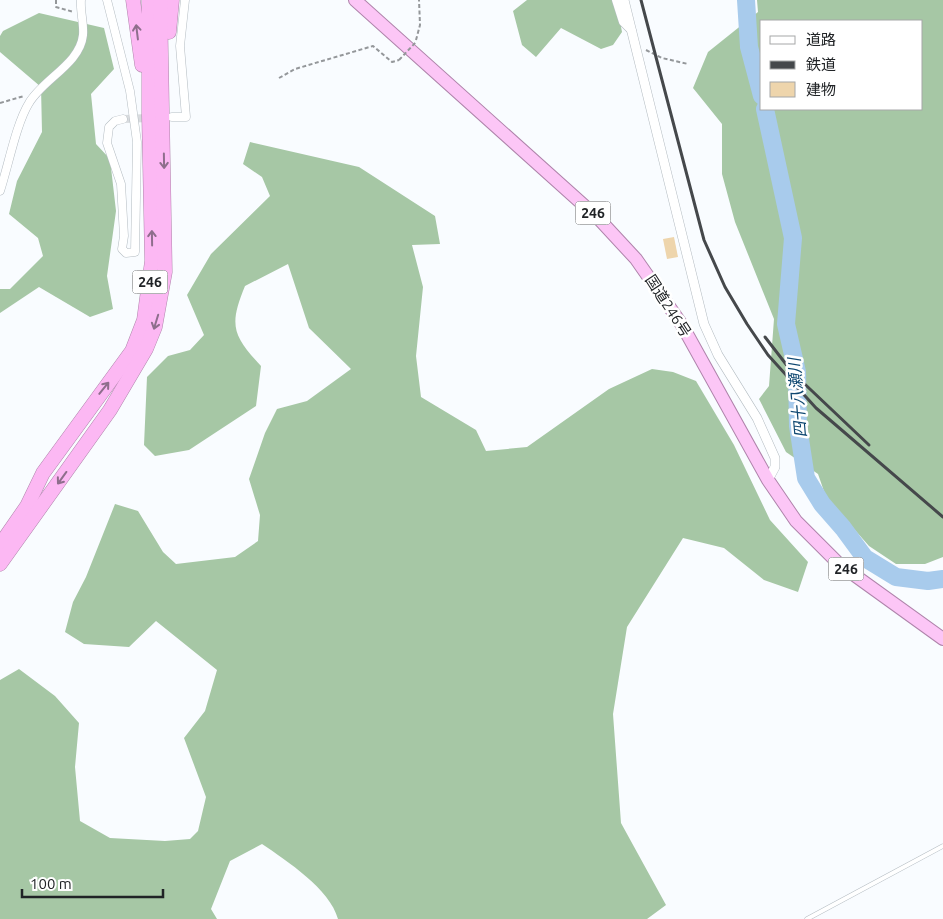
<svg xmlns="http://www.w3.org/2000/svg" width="943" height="919" viewBox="0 0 943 919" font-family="Ubuntu,'Noto Sans JP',sans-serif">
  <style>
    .forest { fill: #a6c7a5; fill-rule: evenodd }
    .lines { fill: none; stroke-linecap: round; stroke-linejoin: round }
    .river { stroke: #a8cbec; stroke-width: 18 }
    .building { fill: #eed5ac }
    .minor-tunnel { stroke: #d8dbde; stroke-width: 8; stroke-dasharray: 8 4; stroke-linecap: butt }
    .service-casing { stroke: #b4bcc2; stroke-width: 5 }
    .minor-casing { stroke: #b4bcc2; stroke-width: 9 }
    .tertiary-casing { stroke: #b4bcc2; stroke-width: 10 }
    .trunk-casing { stroke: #af84ab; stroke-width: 14 }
    .motorway-casing { stroke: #af84ab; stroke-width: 15 }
    .path { stroke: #94979a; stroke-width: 2; stroke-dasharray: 4 2.5; stroke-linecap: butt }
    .service { stroke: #fff; stroke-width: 4 }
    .minor { stroke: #fff; stroke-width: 8 }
    .tertiary { stroke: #fff; stroke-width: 9 }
    .trunk { stroke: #fcc6f6; stroke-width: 12 }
    .motorway { stroke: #fcb8f3; stroke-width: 14 }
    .rail { stroke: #45484b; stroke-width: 3 }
    .path-bridge { stroke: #94979a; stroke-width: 2; stroke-dasharray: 4 2.5; stroke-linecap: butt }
    .oneway { stroke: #8e6e8c }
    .labels { text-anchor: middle; stroke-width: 5; stroke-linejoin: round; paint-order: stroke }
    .shield { fill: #fff; stroke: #636567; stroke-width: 1 }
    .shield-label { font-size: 14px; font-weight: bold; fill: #202326 }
    .street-label { font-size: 15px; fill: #202326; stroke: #fff }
    .water-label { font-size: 16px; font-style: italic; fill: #0f4871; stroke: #fff }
  </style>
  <rect width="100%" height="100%" fill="#f9fcff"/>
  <g class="forest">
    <polygon points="527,0 616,0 622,32 613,45 601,49 561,28 536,57 522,45 513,11"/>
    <path d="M757 0H943V557L925 564H896L869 546 826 497 818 474 786 452 759 399 769 386 774 319 735 222 722 174V124L693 88 708 52 758 12ZM762 21H922V109H762Z"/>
    <polygon points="39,13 104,28 114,69 91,94 96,144 110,159 116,211 107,276 113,309 90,317 39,287 0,313 0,289 10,289 43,256 38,238 9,214 17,181 42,132 41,87 0,52 0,36 3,31"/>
    <path d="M250 142 359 167 435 216 440 244 412 245 423 287 416 356 421 397 476 430 486 451 527 447 609 389 652 369 673 372 696 381 734 445 770 520 808 562 798 592 764 580 724 548 683 538 627 627 613 714 621 823 666 905 647 919H338C330 889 287 861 262 844L230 861 211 909 217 919H0V680L19 669 55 696 79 723 75 767 80 821 110 838 165 841 190 839 198 831 206 797 184 738 205 711 217 670 156 621 129 647 84 644 65 632 73 602 86 577 115 504 138 511 163 552 176 564 235 557 258 541 260 515 249 479 265 433 277 409 307 401 351 369 309 328 288 264 245 286C229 325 232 335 261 366L256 406 189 450 155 456 144 445 147 377 168 356 190 350 204 335 187 295 211 254 270 196 262 177 243 164Z"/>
  </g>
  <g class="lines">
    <g class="river">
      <polyline points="746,0 749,47 762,96"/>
      <polyline points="765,109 793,238 786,324 797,372 798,426 806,478 822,504 843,528 865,558 896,577 928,581 943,579"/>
    </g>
  </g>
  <polygon class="building" points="674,237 678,257 667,259 663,239"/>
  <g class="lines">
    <polyline class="minor-tunnel" points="123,119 150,118"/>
    <g class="service-casing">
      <polyline id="service" points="807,919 943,846"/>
    </g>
    <g class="minor-casing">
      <g id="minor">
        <polyline points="107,0 130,91 137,142 135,252 126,253 122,249 124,236 121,184 107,143 109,127 115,121 123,119"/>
        <polyline points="616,0 623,22 632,31"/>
        <polyline points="172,117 186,117 180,46 185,0"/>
        <path d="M0 191C8 167 16 124 29 103 43 79 80 64 83 35 84 23 80 11 81 0"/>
      </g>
    </g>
    <g class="tertiary-casing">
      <polyline id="tertiary" points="624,0 704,324 718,355 757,418 775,458 775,467 768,480"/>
    </g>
    <g class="trunk-casing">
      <polyline id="trunk" points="355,0 598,218 636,259 682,325 768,480 796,521 839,564 943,639"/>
    </g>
    <g class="motorway-casing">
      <g id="motorway">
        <polyline points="133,0 142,65"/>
        <polyline points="169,32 172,0"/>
        <polyline points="0,545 27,506 43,473 132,351 144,320 152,261 149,115 149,0"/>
        <polyline points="0,564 110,410 146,349 155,327 165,272 160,0"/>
      </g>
    </g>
    <g class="path">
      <polyline points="56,0 56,7 74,12"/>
      <polyline points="416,40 420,25 419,0"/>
      <polyline points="646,50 662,58 688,64"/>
      <polyline points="279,78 295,69 373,46 392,62 399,60"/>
      <polyline points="0,103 24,96"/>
    </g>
    <use href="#service" class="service"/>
    <use href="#minor" class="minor"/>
    <use href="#tertiary" class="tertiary"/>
    <use href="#trunk" class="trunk"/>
    <use href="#motorway" class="motorway"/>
    <g class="rail">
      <polyline points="641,0 704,240 725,287 747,324 768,355 816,408 943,517"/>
      <polyline points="765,337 792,372 869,445"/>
    </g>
    <polyline class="path-bridge" points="399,60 416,42"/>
  </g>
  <defs><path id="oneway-shaft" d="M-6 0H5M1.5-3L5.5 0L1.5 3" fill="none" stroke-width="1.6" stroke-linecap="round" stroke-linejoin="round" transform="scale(1.25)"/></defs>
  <g class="oneway">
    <use href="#oneway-shaft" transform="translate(137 32) rotate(-97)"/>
    <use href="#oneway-shaft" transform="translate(164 161) rotate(89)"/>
    <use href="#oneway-shaft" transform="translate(152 238) rotate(-91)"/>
    <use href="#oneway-shaft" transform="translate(156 322) rotate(107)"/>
    <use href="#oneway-shaft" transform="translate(104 388) rotate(-51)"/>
    <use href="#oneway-shaft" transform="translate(62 478) rotate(126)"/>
  </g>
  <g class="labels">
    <g class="shield">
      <rect x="575.5" y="201.5" width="35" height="23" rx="4"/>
      <rect x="132.5" y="270.5" width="35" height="23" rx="4"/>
      <rect x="828.5" y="557.5" width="35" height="23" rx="4"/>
    </g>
    <g class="shield-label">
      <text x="593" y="218">246</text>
      <text x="150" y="287">246</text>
      <text x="846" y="574">246</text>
    </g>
    <g class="street-label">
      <text transform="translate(668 306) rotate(57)" y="5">国道246号</text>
    </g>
    <g class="water-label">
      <text transform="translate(797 398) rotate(-95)" y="6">四十八瀬川</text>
    </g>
  </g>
  <rect x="760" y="20" width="162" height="90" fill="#ffffff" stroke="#a6a7a8"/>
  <rect x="770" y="36" width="25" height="8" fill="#ffffff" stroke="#a6a7a8"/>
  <text x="806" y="45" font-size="15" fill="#202326">道路</text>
  <rect x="770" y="61" width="25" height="8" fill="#45484b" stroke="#a6a7a8"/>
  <text x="806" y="70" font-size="15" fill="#202326">鉄道</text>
  <rect x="770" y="82" width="25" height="15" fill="#eed5ac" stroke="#a6a7a8"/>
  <text x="806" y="95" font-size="15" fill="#202326">建物</text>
  <path d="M22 889v8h141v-8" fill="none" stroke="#202326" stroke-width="2.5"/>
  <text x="30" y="889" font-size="15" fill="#202326" stroke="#ffffff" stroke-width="4" paint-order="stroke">100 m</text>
</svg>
